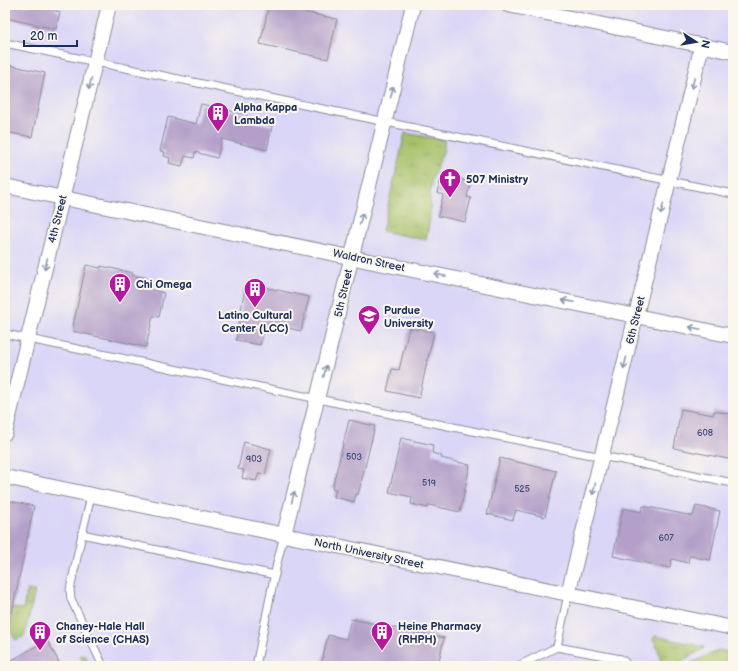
<svg xmlns="http://www.w3.org/2000/svg" width="738" height="671" viewBox="0 0 738 671" font-family="'Balsamiq Sans',sans-serif">
  <style>
    .built { fill: #dad6f7 }
    .grass { fill: url(#grass-tufts); stroke: #607862 }
    .building { fill: #b39fc9 }
    .lines { fill: none; stroke-linecap: round; stroke-linejoin: round }
    .service-casing { stroke: #888c98; stroke-width: 9 }
    .minor-casing { stroke: #888c98; stroke-width: 16 }
    .service { stroke: #fff; stroke-width: 7 }
    .minor { stroke: #fff; stroke-width: 14 }
    .oneway { stroke: #8d97ae }
    .labels { text-anchor: middle; stroke-width: 4; stroke-linejoin: round; paint-order: stroke }
    .number-label { font-size: 9px; fill: #414b79 }
    .poi-label { font-size: 11px; font-weight: bold; fill: #1b2f5e; stroke: #fbf7ec; text-anchor: start }
    .street-label { font-size: 11px; fill: #1b2f5e; stroke: #fbf7ec }
  </style>
  <defs>
    <pattern id="grass-tufts" width="24" height="20" patternUnits="userSpaceOnUse"><rect width="24" height="20" fill="#a5c067"/><path d="M3 7l-1-3M5 7V3M7 7l1-3M15 17l-1-3M17 17v-4M19 17l1-3" fill="none" stroke="#869c58"/></pattern>
  </defs>
  <rect width="100%" height="100%" fill="#fbf7ec"/>
  <filter id="ink" filterUnits="userSpaceOnUse"><feTurbulence type="fractalNoise" baseFrequency=".025" numOctaves="2"/><feDisplacementMap in="SourceGraphic" scale="8" xChannelSelector="R" yChannelSelector="G"/><feConvolveMatrix kernelMatrix="1 2 1 2 8 2 1 2 1" color-interpolation-filters="sRGB"/></filter>
  <filter id="wash" filterUnits="userSpaceOnUse"><feTurbulence type="fractalNoise" baseFrequency=".012" numOctaves="4" result="noise"/><feDisplacementMap in="SourceGraphic" scale="16" xChannelSelector="R" yChannelSelector="G"/><feGaussianBlur stdDeviation="0.9" result="paint"/><feColorMatrix in="noise" values="0 0 0 0 0 0 0 0 0 0 0 0 0 0 0 0 0 1.4 0 .05"/><feComposite in="paint" operator="in"/></filter>
  <g filter="url(#wash)">
    <rect width="100%" height="100%" fill="#f6e9d3"/>
    <rect class="built" x="5" y="5" width="728" height="661"/>
    <g class="grass">
      <polygon points="405,133 444,140 444,150 432,179 430,194 430,219 426,240 382,231"/>
      <polygon points="27,590 35,591 25,634 23,637 15,640 9,627 12,608 23,609"/>
      <path d="M656 636 704 647 703 649 672 666H661L660 664C661 654 657 647 653 639L654 637Z"/>
      <polygon points="718,650 733,653 733,666 686,666"/>
      <polygon points="84,654 91,666 85,666 80,656"/>
    </g>
    <g id="blocks">
      <g class="building">
        <polygon points="5,5 57,5 56,11 60,12 56,29 5,18"/>
        <polygon points="269,5 337,19 328,59 260,44"/>
        <polygon points="5,64 45,73 32,137 5,132"/>
        <polygon points="201,104 247,115 246,120 272,126 267,150 222,139 217,158 195,152 194,158 185,156 182,166 169,163 170,158 164,156 165,152 160,151 168,117 196,124"/>
        <polygon points="442,175 471,182 467,197 471,198 465,222 438,216 443,195 437,193"/>
        <polygon points="86,265 101,268 101,266 133,273 132,275 147,278 144,288 164,293 159,317 153,316 146,347 72,331"/>
        <polygon points="251,284 309,297 301,331 266,323 260,345 236,340 245,287 250,288"/>
        <polygon points="409,328 417,330 417,328 434,332 419,398 387,391 392,369 399,370"/>
        <polygon points="681,409 713,415 714,411 731,414 730,419 733,419 733,460 674,448"/>
        <polygon points="349,420 375,426 358,495 356,494 354,502 334,497 336,489 332,489"/>
        <polygon points="401,438 433,445 432,453 442,456 441,458 470,465 460,512 429,505 428,508 411,504 412,497 389,492"/>
        <polygon points="244,442 271,449 265,475 259,473 256,481 242,478 244,470 238,469"/>
        <polygon points="500,458 556,471 545,517 516,510 513,520 487,514"/>
        <polygon points="5,500 34,506 12,612 5,612"/>
        <polygon points="643,506 693,516 696,506 720,511 710,560 689,556 688,563 672,559 670,568 613,556 623,508 641,512"/>
        <polygon points="351,619 444,638 438,666 321,666 328,635 346,639"/>
        <polygon points="47,640 61,666 5,666 5,664"/>
      </g>
    </g>
  </g>
  <g filter="url(#ink)">
    <use href="#blocks" fill-opacity="0" stroke="#888c98" stroke-width="1"/>
    <g class="lines">
      <g class="service-casing">
        <g id="service">
          <polyline points="5,43 733,194"/>
          <polyline points="5,334 487,434 586,454 618,459 733,483"/>
          <polyline points="91,496 82,534 275,575"/>
          <polyline points="82,534 70,590 71,599 103,666"/>
          <polyline points="557,647 568,594"/>
          <polyline points="256,666 277,563 284,535"/>
          <polyline points="518,666 557,647 621,659 625,662 626,666"/>
        </g>
      </g>
      <g class="minor-casing">
        <g id="minor">
          <polyline points="508,5 733,52"/>
          <polyline points="5,186 733,336"/>
          <polyline points="5,433 109,5"/>
          <polyline points="5,477 733,628"/>
          <polyline points="284,535 413,5"/>
          <polyline points="568,594 702,45"/>
        </g>
      </g>
      <use href="#service" class="service"/>
      <use href="#minor" class="minor"/>
    </g>
    <defs><path id="oneway-shaft" d="M-6 0H5M1.5-3L5.5 0L1.5 3" fill="none" stroke-width="1.6" stroke-linecap="round" stroke-linejoin="round"/></defs>
    <g class="oneway">
      <use href="#oneway-shaft" transform="translate(693 83) rotate(104)"/>
      <use href="#oneway-shaft" transform="translate(90 84) rotate(104)"/>
      <use href="#oneway-shaft" transform="translate(392 92) rotate(-76)"/>
      <use href="#oneway-shaft" transform="translate(662 209) rotate(104)"/>
      <use href="#oneway-shaft" transform="translate(361 219) rotate(-76)"/>
      <use href="#oneway-shaft" transform="translate(46 264) rotate(103)"/>
      <use href="#oneway-shaft" transform="translate(440 275) rotate(-168)"/>
      <use href="#oneway-shaft" transform="translate(568 301) rotate(-168)"/>
      <use href="#oneway-shaft" transform="translate(695 328) rotate(-168)"/>
      <use href="#oneway-shaft" transform="translate(625 363) rotate(104)"/>
      <use href="#oneway-shaft" transform="translate(325 371) rotate(-76)"/>
      <use href="#oneway-shaft" transform="translate(594 489) rotate(104)"/>
      <use href="#oneway-shaft" transform="translate(293 497) rotate(-76)"/>
    </g>
  </g>
  <defs>
    <g id="building-pin" transform="scale(1.15)"><path d="M0 17L-7.5 6A9.5 9.5 0 1 1 7.5 6Z" fill="#b5179e" stroke="#fbf7ec"/><path d="M-4-6H4V6H1V3H-1V6H-4ZM-2.5-4.3h1.7v1.8h-1.7ZM.8-4.3h1.7v1.8H.8ZM-2.5-1h1.7V.8h-1.7ZM.8-1h1.7V.8H.8Z" fill="#fff"/></g>
    <g id="church-pin" transform="scale(1.15)"><path d="M0 17L-7.5 6A9.5 9.5 0 1 1 7.5 6Z" fill="#b5179e" stroke="#fbf7ec"/><path d="M-1.2-6h2.4v3.5h3.3v2.4h-3.3V6h-2.4V-.1h-3.3v-2.4h3.3Z" fill="#fff"/></g>
    <g id="university-pin" transform="scale(1.15)"><path d="M0 17L-7.5 6A9.5 9.5 0 1 1 7.5 6Z" fill="#b5179e" stroke="#fbf7ec"/><path d="M0-5L7-2L0 1L-7-2ZM-4 1L0 2.5L4 1V4Q0 6-4 4Z" fill="#fff"/></g>
  </defs>
  <g fill-rule="evenodd">
    <use href="#building-pin" x="218" y="113"/>
    <use href="#church-pin" x="450" y="179"/>
    <use href="#building-pin" x="120" y="284"/>
    <use href="#building-pin" x="255" y="289"/>
    <use href="#university-pin" x="369" y="316"/>
    <use href="#building-pin" x="40" y="632"/>
    <use href="#building-pin" x="382" y="632"/>
  </g>
  <g class="labels">
    <g class="number-label">
      <text x="705" y="436">608</text>
      <text x="354" y="460">503</text>
      <text x="254" y="462">903</text>
      <text x="429" y="486">519</text>
      <text x="522" y="492">525</text>
      <text x="666" y="541">607</text>
    </g>
    <g class="poi-label">
      <text x="234" y="111">Alpha Kappa<tspan x="234" dy="13">Lambda</tspan></text>
      <text x="466" y="183">507 Ministry</text>
      <text x="136" y="288">Chi Omega</text>
      <text x="384" y="314">Purdue<tspan x="384" dy="13">University</tspan></text>
      <text x="255" y="319" text-anchor="middle">Latino Cultural<tspan x="255" dy="13">Center (LCC)</tspan></text>
      <text x="56" y="630">Chaney-Hale Hall<tspan x="56" dy="13">of Science (CHAS)</tspan></text>
      <text x="398" y="630">Heine Pharmacy<tspan x="398" dy="13">(RHPH)</tspan></text>
    </g>
    <g class="street-label">
      <text transform="translate(57 219) rotate(-76)" y="4">4th Street</text>
      <text transform="translate(369 260) rotate(12)" y="4">Waldron Street</text>
      <text transform="translate(343 293) rotate(-77)" y="4">5th Street</text>
      <text transform="translate(635 320) rotate(-76)" y="4">6th Street</text>
      <text transform="translate(369 553) rotate(12)" y="4">North University Street</text>
    </g>
  </g>
  <rect width="738" height="671" fill="none" stroke="#fbf7ec" stroke-width="20"/>
  <g transform="translate(696 42) rotate(102)" stroke="#fbf7ec" stroke-width="3" paint-order="stroke">
  <path d="M0-3L7 15L0 10L-7 15Z" fill="#1b2f5e"/>
  <text y="-6" font-size="11" font-weight="bold" text-anchor="middle" fill="#1b2f5e">N</text>
  </g>
  <path d="M24 40v6h53v-6" fill="none" stroke="#1b2f5e" stroke-width="2"/>
  <text x="30" y="40" font-size="12" fill="#1b2f5e" stroke="#fbf7ec" stroke-width="3" paint-order="stroke">20 m</text>
</svg>
